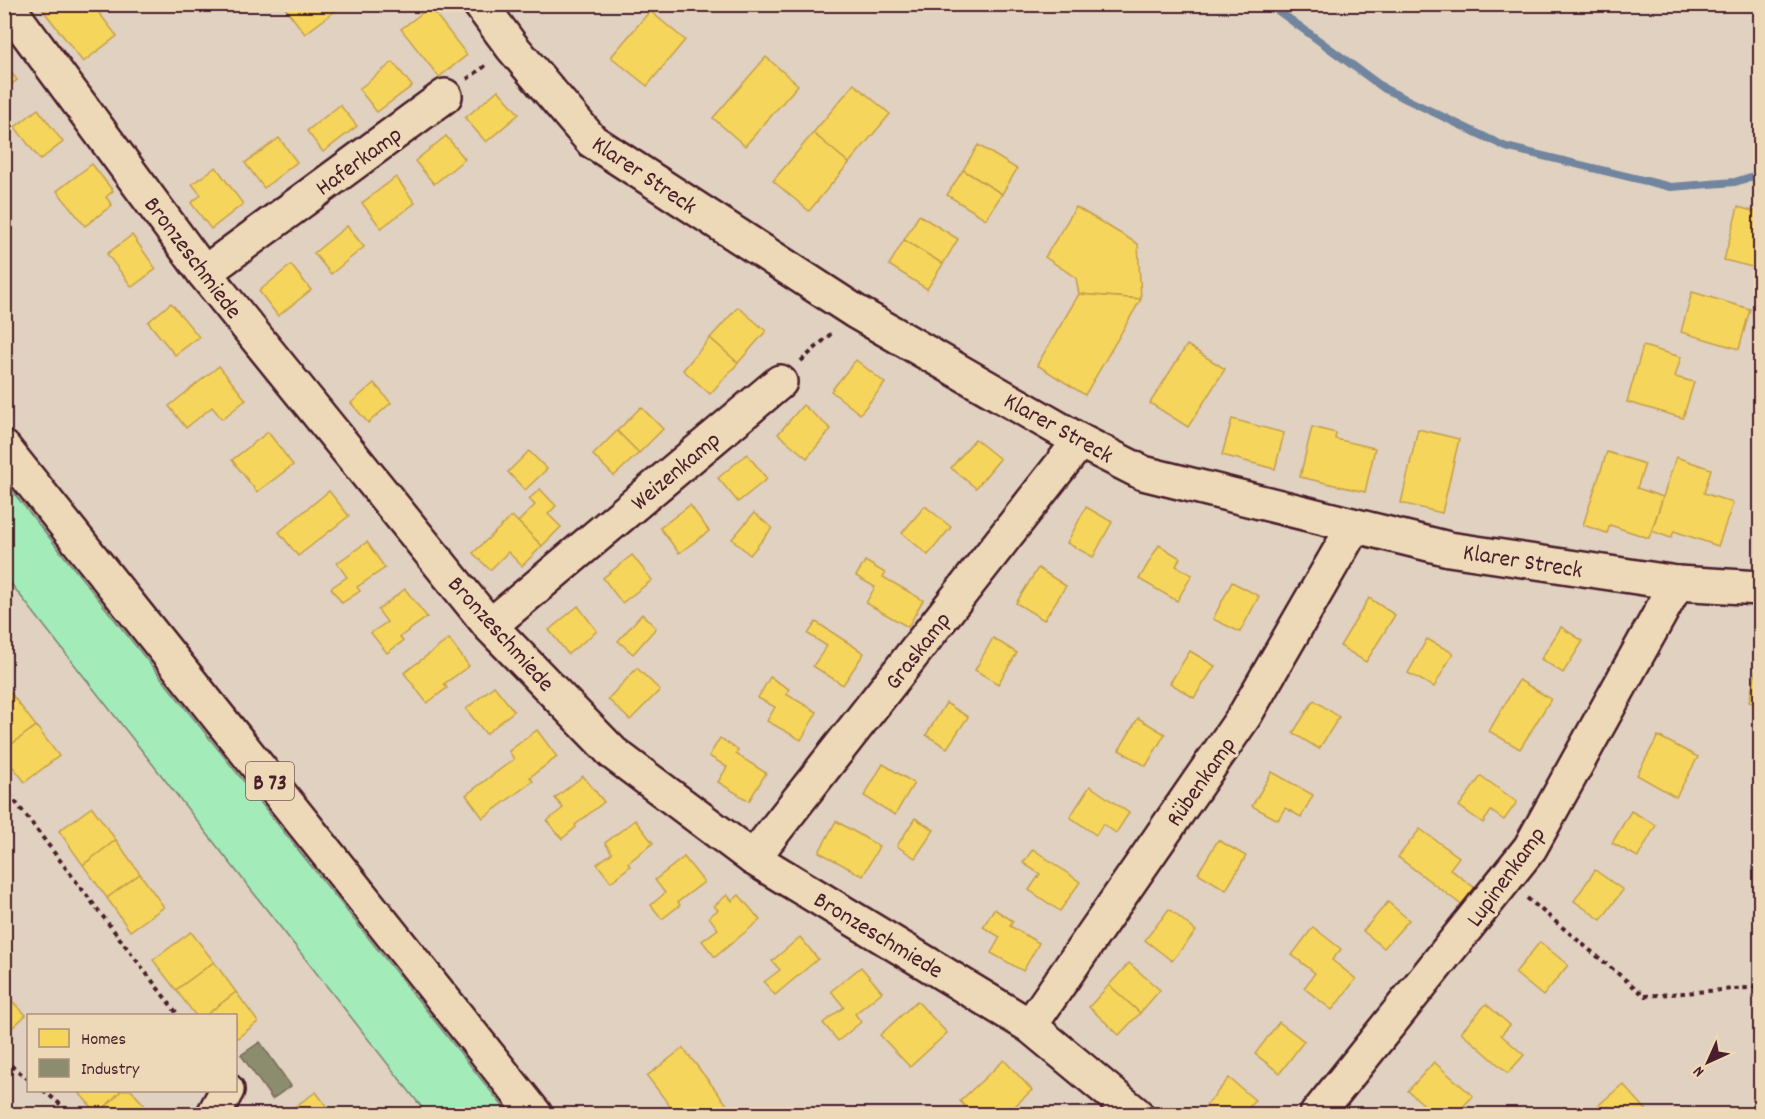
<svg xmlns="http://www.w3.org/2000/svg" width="1765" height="1119" viewBox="0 0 1765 1119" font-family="Dekko,sans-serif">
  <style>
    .green { fill: #a3ebb9; stroke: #768572; stroke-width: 1.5 }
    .homes { fill: #f6d55c; stroke: #c29e4d; stroke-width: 1.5 }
    .industry { fill: #8c8c6e; stroke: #786b5a; stroke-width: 1.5 }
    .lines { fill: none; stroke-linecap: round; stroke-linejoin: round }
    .stream { stroke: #71859f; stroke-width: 8 }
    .street-casing { stroke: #4a1f2b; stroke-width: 38 }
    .primary-casing { stroke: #4a1f2b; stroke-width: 38 }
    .path { stroke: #4a1f2b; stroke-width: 4; stroke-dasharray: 4.5 4.5; stroke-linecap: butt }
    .street { stroke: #edd9b7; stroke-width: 33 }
    .primary { stroke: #edd9b7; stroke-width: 33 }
    .labels { text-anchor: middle; stroke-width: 6; stroke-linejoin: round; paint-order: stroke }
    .shield { fill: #edd9b7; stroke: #7b5755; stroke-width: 1.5 }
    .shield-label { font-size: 22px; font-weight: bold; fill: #4a1f2b }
    .street-label { font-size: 24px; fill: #4a1f2b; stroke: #edd9b7 }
  </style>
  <rect width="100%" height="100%" fill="#e0d1c0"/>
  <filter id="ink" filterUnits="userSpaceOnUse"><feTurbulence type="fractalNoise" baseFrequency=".0167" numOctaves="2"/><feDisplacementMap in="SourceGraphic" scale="12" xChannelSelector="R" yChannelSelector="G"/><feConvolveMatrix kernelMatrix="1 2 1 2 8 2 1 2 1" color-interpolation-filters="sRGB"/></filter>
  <g filter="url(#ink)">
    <polygon class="green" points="5,482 509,1114 427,1114 5,576"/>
    <g class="homes">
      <polygon points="50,4 92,4 117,36 83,62 43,10"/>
      <polygon points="282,4 338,4 340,7 305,34"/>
      <polygon points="430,7 467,55 439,77 401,29"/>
      <polygon points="650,11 685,40 647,86 611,57"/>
      <polygon points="766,57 798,85 745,146 713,118"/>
      <polygon points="393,62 412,86 377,112 359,89"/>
      <polygon points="4,63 17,80 4,90"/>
      <polygon points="854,84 890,114 849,163 813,133"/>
      <polygon points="498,90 519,114 486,142 465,118"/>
      <polygon points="340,105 357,126 323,152 307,131"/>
      <polygon points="38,109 63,142 40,160 15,127"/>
      <polygon points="813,133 849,163 809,211 773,181"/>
      <polygon points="446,136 465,159 434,184 415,161"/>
      <polygon points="279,138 297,162 264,188 245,163"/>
      <polygon points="978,145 1017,169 1002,194 963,170"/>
      <polygon points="92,164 113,191 106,197 112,205 85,226 57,191"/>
      <polygon points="216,167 243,204 211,229 191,203 201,195 192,184"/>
      <polygon points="963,170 1002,194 986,219 947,195"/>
      <polygon points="396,177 415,203 381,228 362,203"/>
      <polygon points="1076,207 1138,244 1141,299 1079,294 1076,278 1045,257"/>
      <polygon points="1738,207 1760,213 1760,269 1724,260"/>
      <polygon points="919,215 958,239 943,264 904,240"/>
      <polygon points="347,226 364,247 331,274 314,253"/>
      <polygon points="132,235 156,269 132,287 107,254"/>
      <polygon points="904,240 943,264 927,289 889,265"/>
      <polygon points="291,265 311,290 278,316 259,291"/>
      <polygon points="1692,292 1750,309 1739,349 1681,332"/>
      <polygon points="1079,294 1141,299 1085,395 1037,365"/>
      <polygon points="171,303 199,337 175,355 148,322"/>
      <polygon points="738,307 766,331 738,363 710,338"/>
      <polygon points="710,338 738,363 710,394 683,370"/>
      <polygon points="1187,345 1225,369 1188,427 1150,403"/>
      <polygon points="1643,346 1681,357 1675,377 1694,382 1683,418 1627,402"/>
      <polygon points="856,360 885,383 860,414 831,391"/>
      <polygon points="219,366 246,400 222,419 212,407 186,428 169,406"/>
      <polygon points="374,383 391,403 368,423 351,403"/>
      <polygon points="803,405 831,429 807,458 778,434"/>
      <polygon points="641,407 663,429 639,453 617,431"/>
      <polygon points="1232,419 1284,433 1275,469 1222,455"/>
      <polygon points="1312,427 1336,433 1335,439 1375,448 1365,492 1300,477"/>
      <polygon points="1418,429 1459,439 1442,513 1401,503"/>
      <polygon points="617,431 639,453 614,476 593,455"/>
      <polygon points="268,432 293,465 257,492 232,460"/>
      <polygon points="975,439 1000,459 976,488 951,468"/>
      <polygon points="529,451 547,469 525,490 508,472"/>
      <polygon points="1607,452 1645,464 1637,488 1663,497 1649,538 1610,525 1607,533 1583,525"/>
      <polygon points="747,454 767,479 738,502 718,478"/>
      <polygon points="1676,457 1711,469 1704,493 1733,503 1718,546 1674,531 1671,538 1652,531"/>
      <polygon points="540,489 556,506 548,514 561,527 542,546 518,522 535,505 529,499"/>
      <polygon points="329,491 349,516 298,556 279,532"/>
      <polygon points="690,505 709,531 679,553 660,528"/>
      <polygon points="925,506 951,527 928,555 902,533"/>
      <polygon points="1086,507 1112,522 1093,557 1067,543"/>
      <polygon points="754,513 772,528 750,555 732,539"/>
      <polygon points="512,516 542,546 522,566 508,552 490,570 473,553"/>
      <polygon points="367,542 385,568 357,587 360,591 342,603 331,588 347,577 337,563"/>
      <polygon points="1159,545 1180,558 1176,566 1192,575 1177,601 1139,579"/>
      <polygon points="632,555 652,580 622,603 603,578"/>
      <polygon points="865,561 885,573 883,577 923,600 908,627 866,603 875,587 856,576"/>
      <polygon points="1038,568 1066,586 1044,620 1016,603"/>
      <polygon points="1232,582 1259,596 1240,632 1213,619"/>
      <polygon points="405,589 427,617 400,637 403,641 387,653 371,633 387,622 378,610"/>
      <polygon points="1369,598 1395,615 1366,662 1340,646"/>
      <polygon points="578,606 597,631 568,654 549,630"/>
      <polygon points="642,614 656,628 633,654 618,641"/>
      <polygon points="816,622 864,653 843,685 813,666 827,646 808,634"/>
      <polygon points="1561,627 1583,641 1563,673 1541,659"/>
      <polygon points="993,638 1017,653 998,684 975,670"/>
      <polygon points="449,639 469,666 444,684 447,688 427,703 404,673"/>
      <polygon points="1427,639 1453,653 1434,687 1408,673"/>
      <polygon points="1190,651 1215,666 1194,698 1170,683"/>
      <polygon points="1760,653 1760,705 1749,702"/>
      <polygon points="637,668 660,690 630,720 608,699"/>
      <polygon points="770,677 789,689 786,694 817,712 801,740 767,721 775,707 758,698"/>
      <polygon points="1519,680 1551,699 1520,749 1489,731"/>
      <polygon points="4,686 13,696 4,703"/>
      <polygon points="494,686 514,711 486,734 466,709"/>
      <polygon points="13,696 36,726 4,750 4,703"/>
      <polygon points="1314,700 1339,717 1319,749 1293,733"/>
      <polygon points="946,703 968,717 947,748 926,735"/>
      <polygon points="1138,718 1165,734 1146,766 1119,750"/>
      <polygon points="36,726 59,756 25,782 4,756 4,750"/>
      <polygon points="537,730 557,757 530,777 533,781 483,818 466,795 514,759 509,751"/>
      <polygon points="1658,736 1698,757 1676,797 1637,775"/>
      <polygon points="720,738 738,750 736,754 766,773 749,801 718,782 727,767 709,756"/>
      <polygon points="883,764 914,783 895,815 864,796"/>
      <polygon points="1272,772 1313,795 1301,817 1285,808 1278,820 1252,806"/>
      <polygon points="583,776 604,802 575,825 576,827 562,839 547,821 563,808 555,798"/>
      <polygon points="1481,776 1517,802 1504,820 1491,811 1483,823 1459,806"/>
      <polygon points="1090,786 1129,813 1116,833 1103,824 1096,835 1070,817"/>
      <polygon points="92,807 116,840 83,865 59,831"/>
      <polygon points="1631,811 1656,825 1638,857 1612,843"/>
      <polygon points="915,818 934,830 915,858 897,846"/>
      <polygon points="635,820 653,843 628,863 630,866 611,882 597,864 612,853 605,843"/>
      <polygon points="836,821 879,846 863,876 819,852"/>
      <polygon points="1420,829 1459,857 1450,869 1476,889 1463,906 1398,857"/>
      <polygon points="116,840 140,874 107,898 83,865"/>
      <polygon points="1218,840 1246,856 1226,890 1198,873"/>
      <polygon points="1033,849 1080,882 1060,911 1029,890 1040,874 1023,863"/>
      <polygon points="684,857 704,882 678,902 680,905 662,919 651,905 665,893 655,880"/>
      <polygon points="1595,870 1623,890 1601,920 1574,901"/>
      <polygon points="140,874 164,907 130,931 107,898"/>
      <polygon points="727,895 732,901 739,895 760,920 715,957 702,941 718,929 709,917 718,910 714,906"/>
      <polygon points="1388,902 1409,920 1384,948 1363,931"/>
      <polygon points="994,909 1013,921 1010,926 1039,943 1023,971 991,953 1000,937 983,927"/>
      <polygon points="1169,909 1196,931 1172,961 1145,940"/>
      <polygon points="1313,927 1341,949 1332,960 1356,979 1332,1010 1304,988 1315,973 1292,955"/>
      <polygon points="191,932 214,962 176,990 153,960"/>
      <polygon points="800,937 818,959 775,995 764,982 780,970 772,961"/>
      <polygon points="1540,942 1568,965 1543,996 1515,973"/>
      <polygon points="214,962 236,992 205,1016 196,1016 176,990"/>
      <polygon points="1129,963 1160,990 1140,1013 1109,985"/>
      <polygon points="861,967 882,992 855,1014 861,1022 838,1041 823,1023 844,1007 831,991"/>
      <polygon points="1109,985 1140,1013 1119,1035 1089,1007"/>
      <polygon points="236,992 258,1022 236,1039 236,1016 205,1016"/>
      <polygon points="4,993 26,1015 4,1035"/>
      <polygon points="917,1001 947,1033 910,1067 880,1035"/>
      <polygon points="1486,1004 1510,1025 1501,1035 1524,1055 1508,1073 1461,1032"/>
      <polygon points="1279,1022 1304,1041 1280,1073 1255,1054"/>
      <polygon points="683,1048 732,1111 727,1114 676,1114 647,1076"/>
      <polygon points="1004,1060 1032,1090 1015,1106 1023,1114 972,1114 960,1101"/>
      <polygon points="1434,1062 1473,1096 1456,1114 1435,1114 1408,1091"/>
      <polygon points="1229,1078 1255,1100 1244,1114 1212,1114 1204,1108"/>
      <polygon points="1623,1084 1650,1114 1599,1114 1594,1109"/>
      <polygon points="83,1090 122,1090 98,1114 80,1094"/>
      <polygon points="122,1090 131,1090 145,1106 136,1114 99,1114"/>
      <polygon points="316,1092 332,1114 284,1114"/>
      <polygon points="145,1106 154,1114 136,1114"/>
    </g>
    <polygon class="industry" points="260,1042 291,1086 272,1099 241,1055"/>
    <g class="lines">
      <polyline class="stream" points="1269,4 1385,89 1506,147 1671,187 1735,182 1760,174"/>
      <g class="street-casing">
        <g id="street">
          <polyline points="6,4 204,273 490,626 613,753 753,858 1030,1026 1136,1114"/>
          <polyline points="480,4 512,47 592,141 856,312 1080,441 1143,473 1449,549 1677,583 1760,588"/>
          <polyline points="204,273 445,96"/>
          <polyline points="490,626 780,382"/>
          <polyline points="753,858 1080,441"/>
          <polyline points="1030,1026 1245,715 1354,526"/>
          <polyline points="214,1114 227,1090"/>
          <polyline points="1317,1114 1530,848 1677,583"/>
        </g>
      </g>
      <g class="primary-casing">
        <polyline id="primary" points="4,448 535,1114"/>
      </g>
      <g class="path">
        <polyline points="467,79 488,64"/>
        <polyline points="801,361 833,332"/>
        <polyline points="4,787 179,1016"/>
        <polyline points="1527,898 1645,996 1760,987"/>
        <polyline points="4,1060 28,1079"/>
        <polyline points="43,1090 72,1114"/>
      </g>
      <use href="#street" class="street"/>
      <use href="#primary" class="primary"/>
    </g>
  </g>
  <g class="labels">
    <rect class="shield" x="246" y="762" width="48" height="38" rx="4.5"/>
    <g class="shield-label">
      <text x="270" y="789">B 73</text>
    </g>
    <g class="street-label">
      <text transform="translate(358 160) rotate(-36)" y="8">Haferkamp</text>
      <text transform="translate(645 174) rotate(34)" y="8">Klarer Streck</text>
      <text transform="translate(194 257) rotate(53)" y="8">Bronzeschmiede</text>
      <text transform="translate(1059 427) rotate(29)" y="8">Klarer Streck</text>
      <text transform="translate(675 470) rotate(-40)" y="8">Weizenkamp</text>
      <text transform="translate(1523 560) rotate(9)" y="8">Klarer Streck</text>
      <text transform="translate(502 633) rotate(48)" y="8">Bronzeschmiede</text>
      <text transform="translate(917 650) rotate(-52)" y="8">Graskamp</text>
      <text transform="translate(1200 781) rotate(-55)" y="8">Rübenkamp</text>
      <text transform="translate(1505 876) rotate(-54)" y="8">Lupinenkamp</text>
      <text transform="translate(879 934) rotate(31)" y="8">Bronzeschmiede</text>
    </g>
  </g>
  <rect width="1765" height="1119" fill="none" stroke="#edd9b7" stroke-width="24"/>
  <rect x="12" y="12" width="1741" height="1095" fill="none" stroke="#4a1f2b" stroke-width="2" filter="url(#ink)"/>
  <rect x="27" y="1014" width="210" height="78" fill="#edd9b7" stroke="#ac8f7f" stroke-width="1.5"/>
  <rect x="39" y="1029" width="30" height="18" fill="#f6d55c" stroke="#ac8f7f" stroke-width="1.5"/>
  <text x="81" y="1044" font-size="18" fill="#4a1f2b">Homes</text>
  <rect x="39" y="1059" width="30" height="18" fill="#8c8c6e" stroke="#ac8f7f" stroke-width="1.5"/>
  <text x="81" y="1074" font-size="18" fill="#4a1f2b">Industry</text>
  <g transform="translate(1708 1062) rotate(225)" stroke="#edd9b7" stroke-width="4.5" paint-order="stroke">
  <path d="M0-4.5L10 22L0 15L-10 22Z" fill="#4a1f2b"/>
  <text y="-9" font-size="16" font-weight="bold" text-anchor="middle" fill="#4a1f2b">N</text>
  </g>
</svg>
